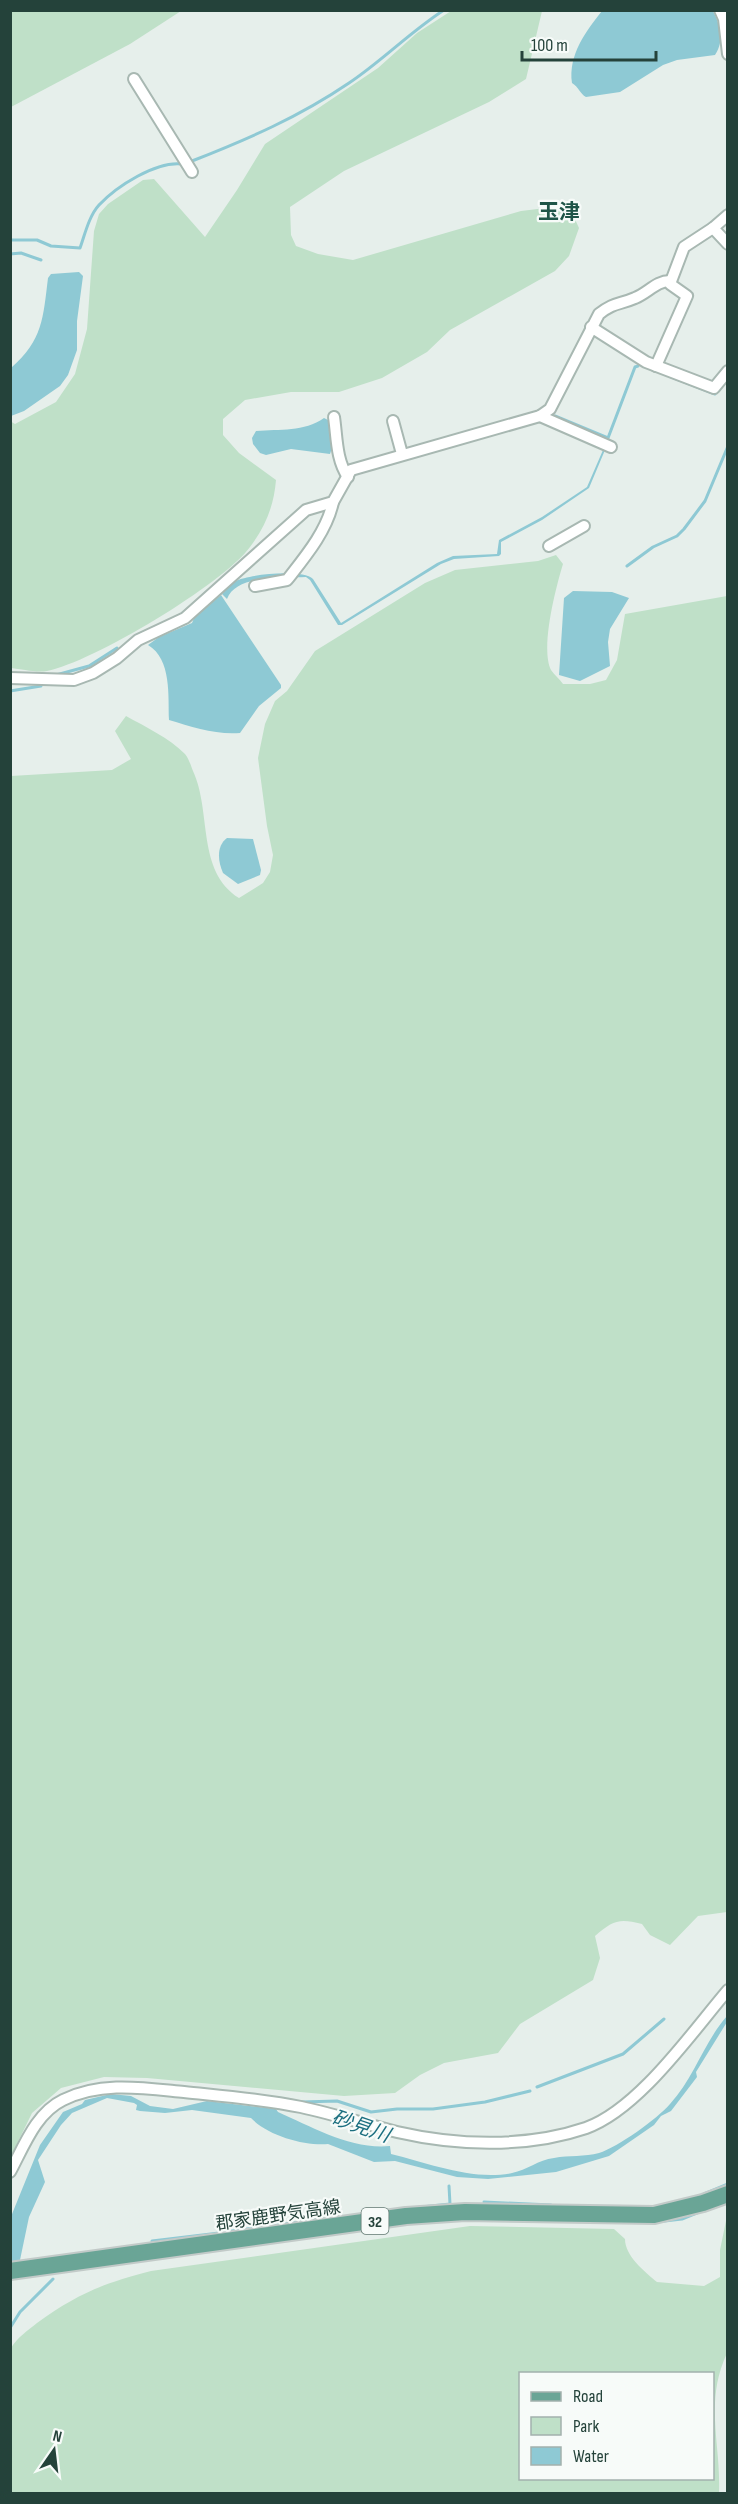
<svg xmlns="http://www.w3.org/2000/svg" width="738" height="2504" viewBox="0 0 738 2504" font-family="'Sofia Sans Condensed','Noto Sans JP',sans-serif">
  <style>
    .green { fill: #bfe0c8; fill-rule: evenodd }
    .water { fill: #8ec9d4 }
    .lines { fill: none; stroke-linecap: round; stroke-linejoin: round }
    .stream { stroke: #8ec9d4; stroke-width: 3 }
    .street-casing { stroke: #a8b8b2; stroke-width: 14 }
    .primary-casing { stroke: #c2cac8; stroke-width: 20 }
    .street { stroke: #fff; stroke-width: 10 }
    .primary { stroke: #6aa596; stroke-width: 16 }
    .labels { text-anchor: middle; stroke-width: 4.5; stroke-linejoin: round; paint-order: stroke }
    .shield { fill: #f7fbf9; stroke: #637a73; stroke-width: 1.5 }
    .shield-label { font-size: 16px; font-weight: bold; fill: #24423a }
    .street-label { font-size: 18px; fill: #24423a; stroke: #f7fbf9 }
    .water-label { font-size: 20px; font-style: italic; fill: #1c6f80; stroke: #f7fbf9 }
    .quarter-label { font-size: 21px; font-weight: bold; fill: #1f5548; stroke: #f7fbf9 }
  </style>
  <rect width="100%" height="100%" fill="#e6efeb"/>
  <g class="green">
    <polygon points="11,10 181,10 181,11 130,44 11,107"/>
    <path d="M451 11H542L526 79 489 102 344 171 290 207 291 235 296 246 318 254 353 260 521 211 554 207 573 215 579 228 569 256 555 271 450 330 427 352 382 378 339 392H291L245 400 223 419V435L239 453 276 480C274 505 266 526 250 547 223 584 93 662 47 671 36 673 22 669 11 668L10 421 15 424 56 402 75 374 87 329 94 231 99 214 108 204 143 180 154 179 205 237 237 190 265 144 378 68 417 33Z"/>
    <path d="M556 555 563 564C556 587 540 648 551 670 554 675 560 679 563 684H590L606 680 617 660 625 614 727 596V1912L698 1916 670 1945 650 1935 642 1924C618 1918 613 1921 595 1936L600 1958 593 1980 520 2024 498 2053 444 2063 420 2075 395 2093 344 2096 147 2078 104 2077 61 2088 32 2113 11 2156V776L112 770 131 759 115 731 126 716C146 727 169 738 185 754 189 759 191 766 193 771 212 812 196 871 239 898L263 883 270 872 273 855 267 826 258 758 265 724 275 701 287 691 315 651 425 583 455 570 538 561Z"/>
    <path d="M727 2216V2353C704 2403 721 2442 719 2493H11V2348C18 2337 27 2331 37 2323 77 2294 104 2283 151 2271L470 2226 614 2229 625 2239C625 2256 644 2271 657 2282L704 2286 720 2277V2250ZM520 2374H712V2478H520Z"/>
  </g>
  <g class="water">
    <path d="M602 11H713C720 25 725 40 715 55L677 60 663 65 620 92 586 97C580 94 579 87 572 83 568 55 586 31 602 11Z"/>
    <path d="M79 272 83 276 77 321V350L68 375 60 386 24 411 11 416V368C43 340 43 318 48 278L51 274Z"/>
    <path d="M324 418 328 420C330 430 334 445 330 454L291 449 266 455 260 453 253 444 252 438 256 431C280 429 304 432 324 418Z"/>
    <path d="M603 450H605L589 488 542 520 501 542V554L499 556 454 559 441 564 342 625H338L310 580 306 577C283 578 236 574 227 599L222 594C226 590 230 584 236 581 249 574 303 569 313 579L341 623 437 563 453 556 497 554 499 540 542 517 587 487Z"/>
    <polygon points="573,591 612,592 629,598 610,629 608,642 610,666 580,681 559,675 564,598"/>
    <path d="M221 595 281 685V688L259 706 240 733C216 735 192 727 169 720 168 697 172 659 148 645L159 637 192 623 195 616Z"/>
    <path d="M227 838 253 839 261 870 260 875 238 884 223 873C218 862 216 846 227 838Z"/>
    <path d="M727 2016V2022L696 2072 697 2077 671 2111 661 2116 654 2125 625 2145 609 2156 556 2172 488 2179 457 2177 395 2161 374 2162 328 2144C305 2146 268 2136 251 2118L192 2110 165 2113 140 2111 136 2110 137 2105 134 2103 107 2098 72 2113 61 2125 38 2160 45 2182 29 2217 20 2260 11 2263 10 2219 40 2145 63 2112 82 2104 85 2100 111 2094 131 2096 150 2106 173 2109 207 2101 276 2109 278 2112C312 2127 352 2150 390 2146L391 2154C429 2163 472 2181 512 2173 527 2170 538 2160 554 2158 569 2155 585 2157 599 2153 618 2147 657 2119 670 2104 694 2078 704 2042 727 2016Z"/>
  </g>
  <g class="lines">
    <g class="stream">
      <path d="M192 161C248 139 299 117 349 83 382 61 410 32 444 10"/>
      <path d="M10 240H37L51 246 80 248C85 234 89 216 99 205 117 186 156 161 182 164"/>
      <polyline points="10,254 21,253 41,260"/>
      <polyline points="669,376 715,394"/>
      <polyline points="555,416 608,438 635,367 638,366"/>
      <polyline points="627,566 653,547 677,536 684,529 705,501 728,446"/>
      <polyline points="56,675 89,666 117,648"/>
      <polyline points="10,691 41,686"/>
      <polyline points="537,2087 623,2054 664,2019"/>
      <polyline points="302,2102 337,2101 371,2112 397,2109 433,2109 485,2102 530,2091"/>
      <polyline points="704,2194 728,2184"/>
      <polyline points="484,2202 551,2205"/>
      <polyline points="403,2209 450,2204 449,2186"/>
      <polyline points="656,2222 682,2219 704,2210"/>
      <polyline points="232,2231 323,2219"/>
      <polyline points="152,2241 219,2233"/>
      <polyline points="10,2328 20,2312 53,2279"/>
    </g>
    <g class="street-casing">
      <g id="street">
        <polyline points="720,10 724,19 728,54"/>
        <polyline points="134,79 192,172"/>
        <polyline points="713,228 728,244"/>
        <polyline points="591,327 646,362 714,388 728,371"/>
        <polyline points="656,366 687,296 670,284 684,247 713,228 728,215"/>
        <polyline points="540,416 611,447"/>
        <path d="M334 417C337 437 336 460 348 477"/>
        <polyline points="393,421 402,454"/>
        <polyline points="549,546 584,526"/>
        <path d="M255 586 287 580C305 557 327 531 333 502"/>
        <path d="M10 678 74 680 93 673 117 658 138 640 185 618 306 510 333 502 351 470 540 416 550 409 599 314C614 302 619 305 635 298 648 293 656 281 670 281"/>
        <path d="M10 2172C24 2146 36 2113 63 2100 101 2081 143 2088 184 2092 222 2096 262 2099 301 2107 333 2114 365 2124 397 2132 458 2146 527 2148 586 2128 639 2109 692 2032 728 1990"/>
      </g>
    </g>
    <g class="primary-casing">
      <polyline id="primary" points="10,2271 406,2216 465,2212 654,2215 703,2203 728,2194"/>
    </g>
    <use href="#street" class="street"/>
    <use href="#primary" class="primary"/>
  </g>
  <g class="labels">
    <rect class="shield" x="361.5" y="2208" width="27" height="26" rx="4.5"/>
    <g class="shield-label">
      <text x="375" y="2227">32</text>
    </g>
    <g class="street-label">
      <text transform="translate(278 2215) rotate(-8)" y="6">郡家鹿野気高線</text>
    </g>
    <g class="water-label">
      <text transform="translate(361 2126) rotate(19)" y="7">砂見川</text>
    </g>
    <g class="quarter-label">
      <text x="559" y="219">玉津</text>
    </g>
  </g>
  <rect width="738" height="2504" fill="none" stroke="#24423a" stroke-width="24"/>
  <rect x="519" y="2372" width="195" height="108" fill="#f7fbf9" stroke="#a3b1ad" stroke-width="1.5"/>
  <rect x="531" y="2392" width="30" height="9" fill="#6aa596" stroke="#a3b1ad" stroke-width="1.5"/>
  <text x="573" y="2402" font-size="18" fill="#24423a">Road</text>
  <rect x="531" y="2417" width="30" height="18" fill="#bfe0c8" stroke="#a3b1ad" stroke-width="1.5"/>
  <text x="573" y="2432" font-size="18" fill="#24423a">Park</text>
  <rect x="531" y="2447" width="30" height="18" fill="#8ec9d4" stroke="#a3b1ad" stroke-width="1.5"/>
  <text x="573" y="2462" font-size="18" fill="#24423a">Water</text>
  <g transform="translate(54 2450) rotate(14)" stroke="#f7fbf9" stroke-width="4.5" paint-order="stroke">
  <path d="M0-4.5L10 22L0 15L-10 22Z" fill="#24423a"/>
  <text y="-9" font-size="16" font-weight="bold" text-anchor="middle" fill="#24423a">N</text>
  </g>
  <path d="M522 51v9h134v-9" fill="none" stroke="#24423a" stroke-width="3"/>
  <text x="531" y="51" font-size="18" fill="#24423a" stroke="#f7fbf9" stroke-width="4.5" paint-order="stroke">100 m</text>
</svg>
